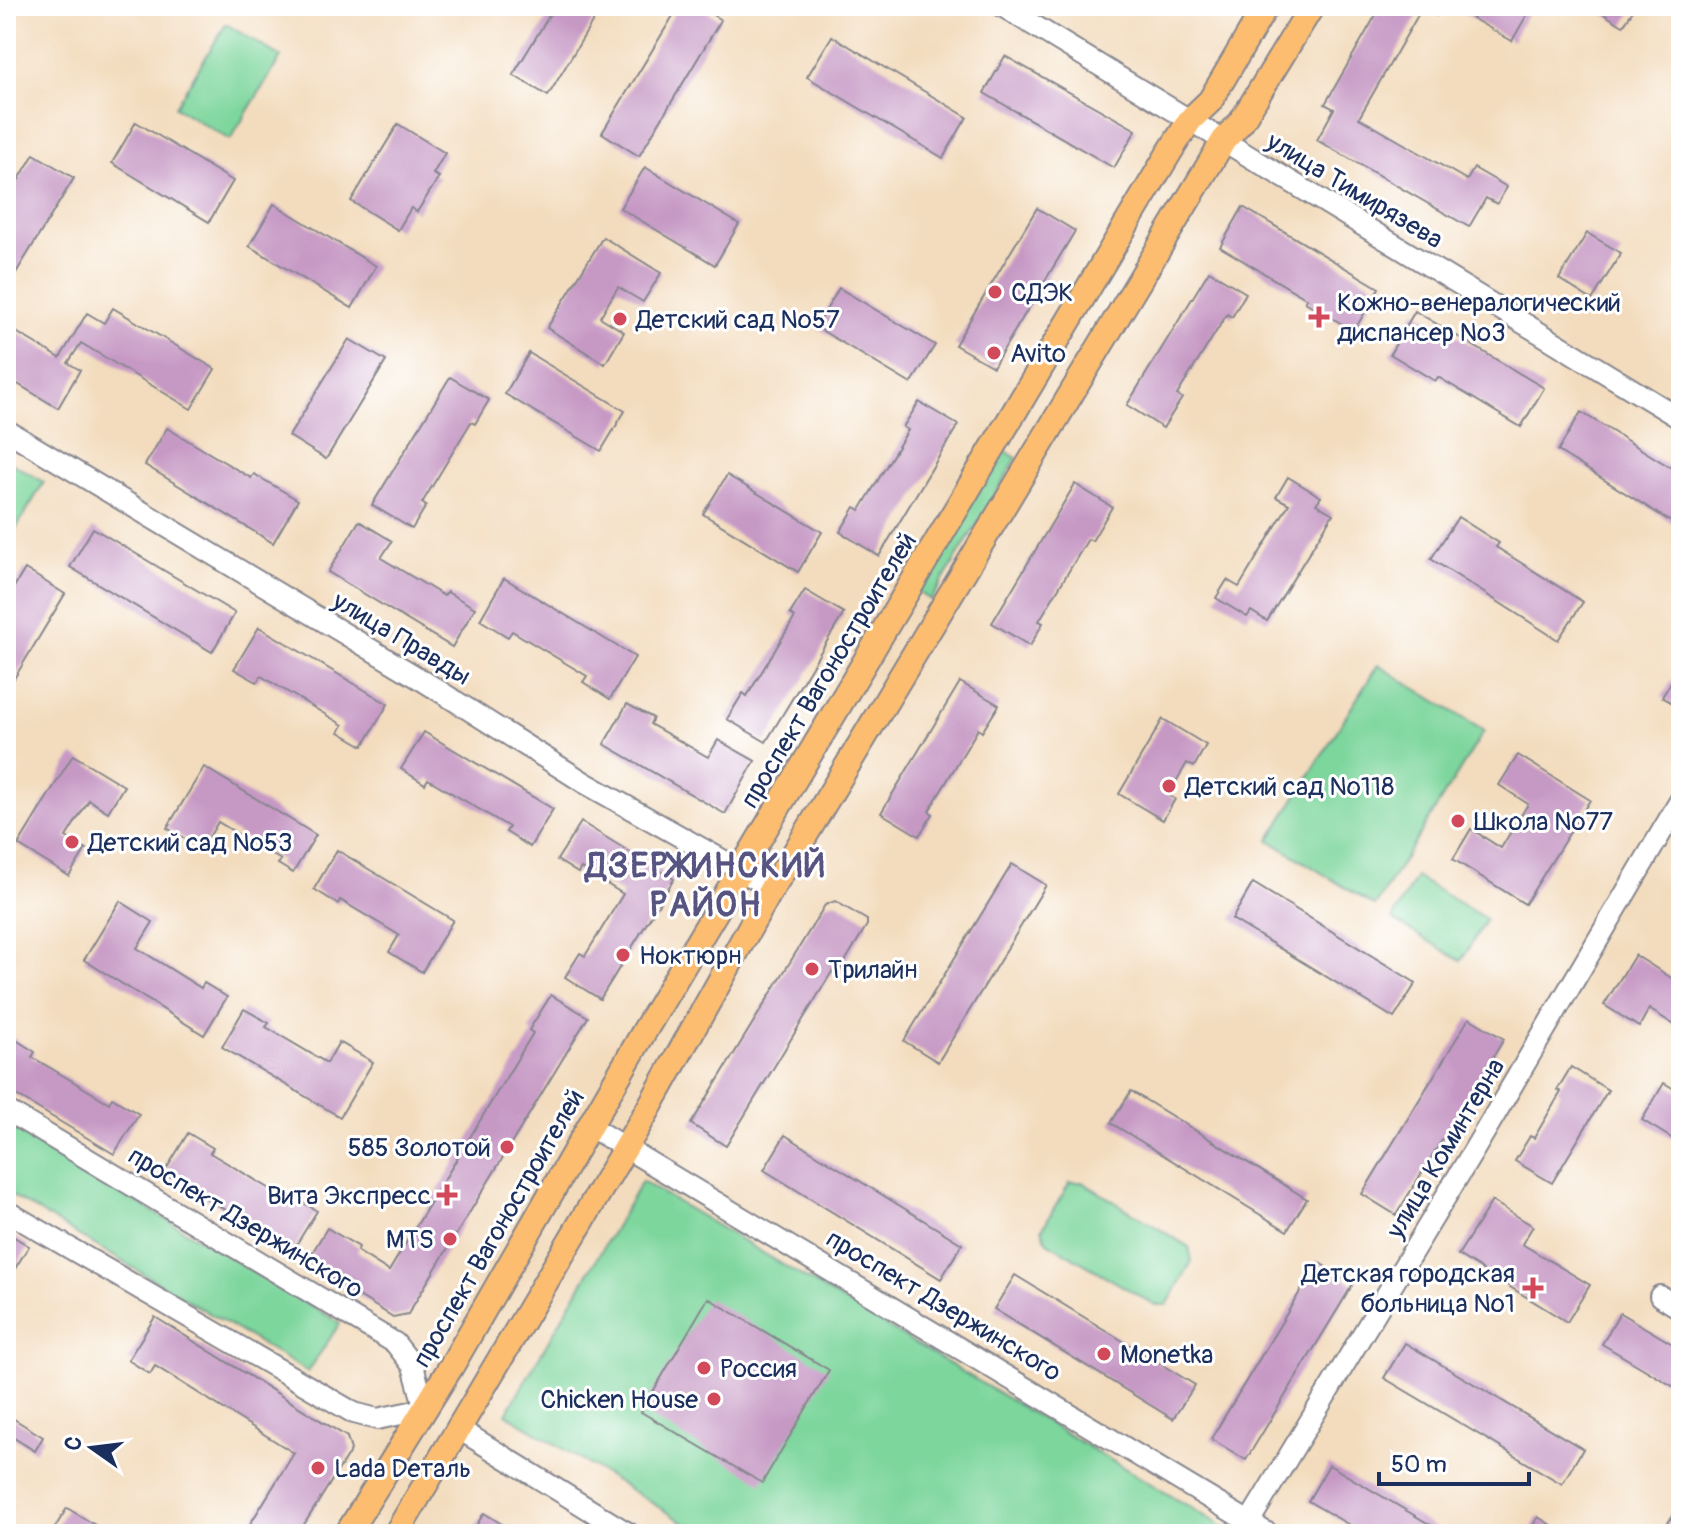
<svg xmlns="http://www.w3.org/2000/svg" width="1687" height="1540" viewBox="0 0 1687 1540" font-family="Pangolin,sans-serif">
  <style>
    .green { fill: #7dd69c; stroke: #4c827d; stroke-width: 2 }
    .building { fill: #c699c5 }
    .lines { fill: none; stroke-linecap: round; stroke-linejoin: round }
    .minor-casing { stroke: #87868e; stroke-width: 24 }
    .major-casing { stroke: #87868e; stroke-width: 28 }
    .minor { stroke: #fff; stroke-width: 20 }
    .major { stroke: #fcbd6f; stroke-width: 24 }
    .poi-dot { fill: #d1495b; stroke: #fff; stroke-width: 3 }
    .labels { text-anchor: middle; stroke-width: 6; stroke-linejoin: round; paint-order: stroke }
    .street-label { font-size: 26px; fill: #1b2f5e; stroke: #fff }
    .poi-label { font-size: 26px; fill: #1b2f5e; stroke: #fff; text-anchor: start }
    .district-label { font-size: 34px; font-weight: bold; letter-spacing: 2px; fill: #575482; stroke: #fff }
  </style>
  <rect width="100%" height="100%" fill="#fff"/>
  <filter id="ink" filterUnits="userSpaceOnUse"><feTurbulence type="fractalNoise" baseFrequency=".0125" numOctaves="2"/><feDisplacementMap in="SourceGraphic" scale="16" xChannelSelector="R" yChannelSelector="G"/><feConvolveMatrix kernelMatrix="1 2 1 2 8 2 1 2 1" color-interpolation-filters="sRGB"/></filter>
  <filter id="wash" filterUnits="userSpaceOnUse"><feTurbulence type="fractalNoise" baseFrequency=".006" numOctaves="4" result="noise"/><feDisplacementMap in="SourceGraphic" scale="32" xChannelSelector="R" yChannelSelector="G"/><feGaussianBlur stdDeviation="1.8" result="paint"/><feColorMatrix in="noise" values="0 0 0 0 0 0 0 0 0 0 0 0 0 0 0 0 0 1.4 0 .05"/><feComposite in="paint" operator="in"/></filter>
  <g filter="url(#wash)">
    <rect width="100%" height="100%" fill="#f3dcbd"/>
    <g class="green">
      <polygon points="226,24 281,57 230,140 175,107"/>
      <polygon points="1003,450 1017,458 931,600 918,592"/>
      <polygon points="6,460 44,482 6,545"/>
      <polygon points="1378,665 1484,731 1375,906 1269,840"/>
      <polygon points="1416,877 1486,919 1461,961 1392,919"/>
      <polygon points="6,1124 340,1323 308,1372 6,1192"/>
      <polygon points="642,1181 1235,1534 703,1534 506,1414"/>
      <polygon points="1070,1182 1082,1182 1189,1247 1192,1261 1167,1305 1155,1305 1047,1242 1042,1229"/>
    </g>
    <g id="blocks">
      <g class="building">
        <polygon points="555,6 602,6 548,96 513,75"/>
        <polygon points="679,6 698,6 721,20 639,156 602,133"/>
        <polygon points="1381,6 1442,6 1436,16 1422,8 1359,118 1467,180 1474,168 1507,187 1497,204 1486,198 1469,227 1317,140 1334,109 1325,104"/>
        <polygon points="1451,6 1532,6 1512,41"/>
        <polygon points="1591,6 1636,6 1623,26"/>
        <polygon points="832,36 967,117 943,158 807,77"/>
        <polygon points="1005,56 1136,130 1114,168 984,93"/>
        <polygon points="136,122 233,181 209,222 112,163"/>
        <polygon points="398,124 445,153 433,174 439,177 417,212 411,208 398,230 351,201"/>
        <polygon points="34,154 74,178 14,276 6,271 6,201"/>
        <polygon points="645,167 739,224 715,265 620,208"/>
        <polygon points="274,204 376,266 352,308 249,246"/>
        <polygon points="1243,207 1379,288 1354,331 1305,302 1307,299 1220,247"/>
        <polygon points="1037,208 1075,231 993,367 955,345"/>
        <polygon points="1587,233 1621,253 1592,300 1559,279"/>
        <polygon points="603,237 661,273 643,302 618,287 600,317 624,332 605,364 547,328"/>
        <polygon points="1209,271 1246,293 1232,317 1227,314 1177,395 1182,398 1163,428 1127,405"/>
        <polygon points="839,288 935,345 911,384 816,327"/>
        <polygon points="113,308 215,369 191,409 81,343 68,363 80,370 58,408 6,377 6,326 60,358 87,313 104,323"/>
        <polygon points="1415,311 1544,388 1521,427 1438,377 1435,381 1390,354"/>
        <polygon points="349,339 386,361 326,459 289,436"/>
        <polygon points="529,353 625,411 601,451 505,394"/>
        <polygon points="450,377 489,400 475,424 471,422 422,503 426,506 412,529 372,505"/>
        <polygon points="919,402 958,425 879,556 840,532 855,507 860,510 908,430 903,427"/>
        <polygon points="1581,412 1681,474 1681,528 1558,451"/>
        <polygon points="167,428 251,478 254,474 298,500 273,543 145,465"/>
        <polygon points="727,475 822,532 798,572 703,514"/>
        <polygon points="1288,477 1321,497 1316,504 1333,514 1267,621 1251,611 1247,617 1216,598 1227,580 1239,587 1289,504 1276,497"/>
        <polygon points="1075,484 1112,507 1092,541 1088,539 1039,621 1043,623 1030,646 992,623"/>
        <polygon points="1458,517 1499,543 1496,547 1583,602 1558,640 1431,559"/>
        <polygon points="359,521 392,541 381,558 444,596 447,592 475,608 452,647 328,572"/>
        <polygon points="93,528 235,613 212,652 70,567"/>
        <polygon points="25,569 65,594 6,692 6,600"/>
        <polygon points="504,578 635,657 610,699 583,682 587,676 512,631 508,637 480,620"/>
        <polygon points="805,590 844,613 766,742 727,719 743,693 747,696 795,617 790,614"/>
        <polygon points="259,627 388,704 363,746 339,732 343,725 261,676 257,682 234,669"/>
        <polygon points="1681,666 1681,708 1662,697"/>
        <polygon points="960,682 999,705 982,732 978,729 929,811 933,814 919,836 881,813"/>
        <polygon points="627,704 653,718 650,724 708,757 718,740 755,761 725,814 604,744"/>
        <polygon points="1163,719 1206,745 1194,767 1187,763 1168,795 1175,799 1163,820 1119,794"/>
        <polygon points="424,732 553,809 530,847 506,832 509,827 428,779 425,784 401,769"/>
        <polygon points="73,755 124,786 108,812 89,800 66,837 86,849 69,876 18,845"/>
        <polygon points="1518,755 1590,800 1525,904 1453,859 1471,829 1501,848 1528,804 1499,785"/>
        <polygon points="204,767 316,835 293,873 278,864 281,860 218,822 202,849 167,828"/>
        <polygon points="581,822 674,879 600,999 565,977 580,953 585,956 623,894 581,868 578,873 557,860"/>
        <polygon points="337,850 453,920 422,972 389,952 399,935 340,900 338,904 314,889"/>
        <polygon points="1012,864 1046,885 938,1062 904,1041"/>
        <polygon points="1253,883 1416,983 1394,1018 1232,919"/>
        <polygon points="120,901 153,922 137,948 201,988 204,983 227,997 204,1035 84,960"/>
        <polygon points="835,901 867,920 867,925 838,973 833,970 726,1146 691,1124 825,905"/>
        <polygon points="1635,955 1681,984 1681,1029 1649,1009 1639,1027 1604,1005"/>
        <polygon points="551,995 588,1017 408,1314 393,1317 306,1263 327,1228 359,1247 357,1251 389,1271 533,1033 529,1030"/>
        <polygon points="244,1009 269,1023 266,1027 327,1063 339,1042 373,1062 340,1117 222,1047"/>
        <polygon points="1469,1018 1504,1039 1396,1215 1362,1194"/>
        <polygon points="10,1036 35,1052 32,1057 109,1103 112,1098 139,1114 114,1154 6,1089 6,1043"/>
        <polygon points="1571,1067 1608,1090 1552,1183 1515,1161 1530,1136 1534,1138 1561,1092 1557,1090"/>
        <polygon points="1664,1083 1681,1093 1681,1144 1642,1120"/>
        <polygon points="1131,1091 1307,1199 1287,1231 1111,1123"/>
        <polygon points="188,1133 213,1148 210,1153 289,1200 292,1196 317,1211 293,1250 164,1173"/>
        <polygon points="785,1135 962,1244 941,1279 764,1170"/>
        <polygon points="1492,1201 1533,1226 1522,1244 1590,1285 1567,1322 1458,1255"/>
        <polygon points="6,1232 29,1246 6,1283"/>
        <polygon points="1318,1262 1353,1284 1246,1460 1211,1439"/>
        <polygon points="1015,1275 1195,1385 1173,1419 994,1309"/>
        <polygon points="708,1298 829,1370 762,1483 641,1412"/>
        <polygon points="1620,1313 1681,1349 1681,1391 1602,1344"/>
        <polygon points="155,1317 347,1437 351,1450 298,1534 244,1534 294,1453 155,1366 150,1374 128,1360"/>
        <polygon points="1405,1343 1583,1449 1562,1484 1384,1378"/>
        <polygon points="6,1414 43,1437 35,1451 6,1433"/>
        <polygon points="1329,1465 1446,1534 1365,1534 1308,1501"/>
        <polygon points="1678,1507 1681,1508 1681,1534 1661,1534"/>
        <polygon points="67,1508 110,1534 51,1534"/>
        <polygon points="484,1513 518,1534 471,1534"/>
        <polygon points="1538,1517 1566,1534 1528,1534"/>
      </g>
    </g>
  </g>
  <g filter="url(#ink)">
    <use href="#blocks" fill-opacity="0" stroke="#87868e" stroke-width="2"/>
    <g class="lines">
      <g class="minor-casing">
        <g id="minor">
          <polyline points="1002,6 1681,419"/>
          <polyline points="6,430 425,682 585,783 772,888"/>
          <polyline points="6,1110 395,1343 413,1366 425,1409 377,1419 354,1413 6,1211"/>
          <polyline points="589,1126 1269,1534"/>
          <polyline points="1660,1296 1681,1309"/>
          <polyline points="459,1429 629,1534"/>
          <polyline points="1249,1522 1474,1150 1681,799"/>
        </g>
      </g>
      <g class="major-casing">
        <g id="major">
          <polyline points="347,1534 452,1365 645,1030 1169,153 1190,120 1210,101 1266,6"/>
          <polyline points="396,1534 646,1113 772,888 797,849 1224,140 1241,122 1312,6"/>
        </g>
      </g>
      <use href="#minor" class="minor"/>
      <use href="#major" class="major"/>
    </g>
  </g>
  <g class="poi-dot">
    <circle cx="995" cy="292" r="8"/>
    <path d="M1315 305h8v8h8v8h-8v8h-8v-8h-8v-8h8z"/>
    <circle cx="620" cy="319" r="8"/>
    <circle cx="994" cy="353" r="8"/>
    <circle cx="1169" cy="786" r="8"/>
    <circle cx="1458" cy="821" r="8"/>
    <circle cx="72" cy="842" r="8"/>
    <circle cx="623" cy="955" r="8"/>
    <circle cx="812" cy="969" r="8"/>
    <circle cx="507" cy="1147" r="8"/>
    <path d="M443 1183h8v8h8v8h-8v8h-8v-8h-8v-8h8z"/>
    <circle cx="450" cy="1239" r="8"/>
    <path d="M1529 1276h8v8h8v8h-8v8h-8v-8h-8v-8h8z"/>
    <circle cx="1104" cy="1354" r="8"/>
    <circle cx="704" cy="1368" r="8"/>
    <circle cx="714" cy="1399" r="8"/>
    <circle cx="318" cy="1468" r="8"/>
  </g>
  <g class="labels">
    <g class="street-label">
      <text transform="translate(1355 190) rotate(31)" y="9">улица Тимирязева</text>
      <text transform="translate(402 638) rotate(31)" y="9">улица Правды</text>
      <text transform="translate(828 670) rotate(-59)" y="9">проспект Вагоностроителей</text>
      <text transform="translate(1445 1148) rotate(-59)" y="9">улица Коминтерна</text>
      <text transform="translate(246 1222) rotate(31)" y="9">проспект Дзержинского</text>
      <text transform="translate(498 1228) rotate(-60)" y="9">проспект Вагоностроителей</text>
      <text transform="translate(944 1305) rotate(31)" y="9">проспект Дзержинского</text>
    </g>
    <g class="poi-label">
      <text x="1011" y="301">СДЭК</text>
      <text x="1337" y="311">Кожно-венералогический<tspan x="1337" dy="30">диспансер №3</tspan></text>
      <text x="636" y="328">Детский сад №57</text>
      <text x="1010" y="362">Avito</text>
      <text x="1185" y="795">Детский сад №118</text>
      <text x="1474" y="830">Школа №77</text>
      <text x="88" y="851">Детский сад №53</text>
      <text x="639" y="964">Ноктюрн</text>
      <text x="828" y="978">Трилайн</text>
      <text x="491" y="1156" text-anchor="end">585 Золотой</text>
      <text x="431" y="1204" text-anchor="end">Вита Экспресс</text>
      <text x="434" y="1248" text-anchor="end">MTS</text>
      <text x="1515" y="1282" text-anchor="end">Детская городская<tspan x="1515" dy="30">больница №1</tspan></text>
      <text x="1120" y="1363">Monetka</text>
      <text x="720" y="1377">Россия</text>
      <text x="698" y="1408" text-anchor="end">Chicken House</text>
      <text x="334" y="1477">Lada Dеталь</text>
    </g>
    <g class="district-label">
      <text x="706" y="877">ДЗЕРЖИНСКИЙ<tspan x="706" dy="39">РАЙОН</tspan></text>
    </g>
  </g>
  <rect width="1687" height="1540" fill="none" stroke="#fff" stroke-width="32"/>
  <g transform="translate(92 1448) rotate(284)" stroke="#ffffff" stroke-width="6" paint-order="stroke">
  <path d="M0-6L14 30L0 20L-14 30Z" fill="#1b2f5e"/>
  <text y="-12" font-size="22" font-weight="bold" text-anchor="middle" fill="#1b2f5e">С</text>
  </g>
  <path d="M1379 1472v12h150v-12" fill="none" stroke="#1b2f5e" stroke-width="4"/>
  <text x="1391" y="1472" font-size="24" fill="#1b2f5e" stroke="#ffffff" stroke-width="6" paint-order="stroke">50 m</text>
</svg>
